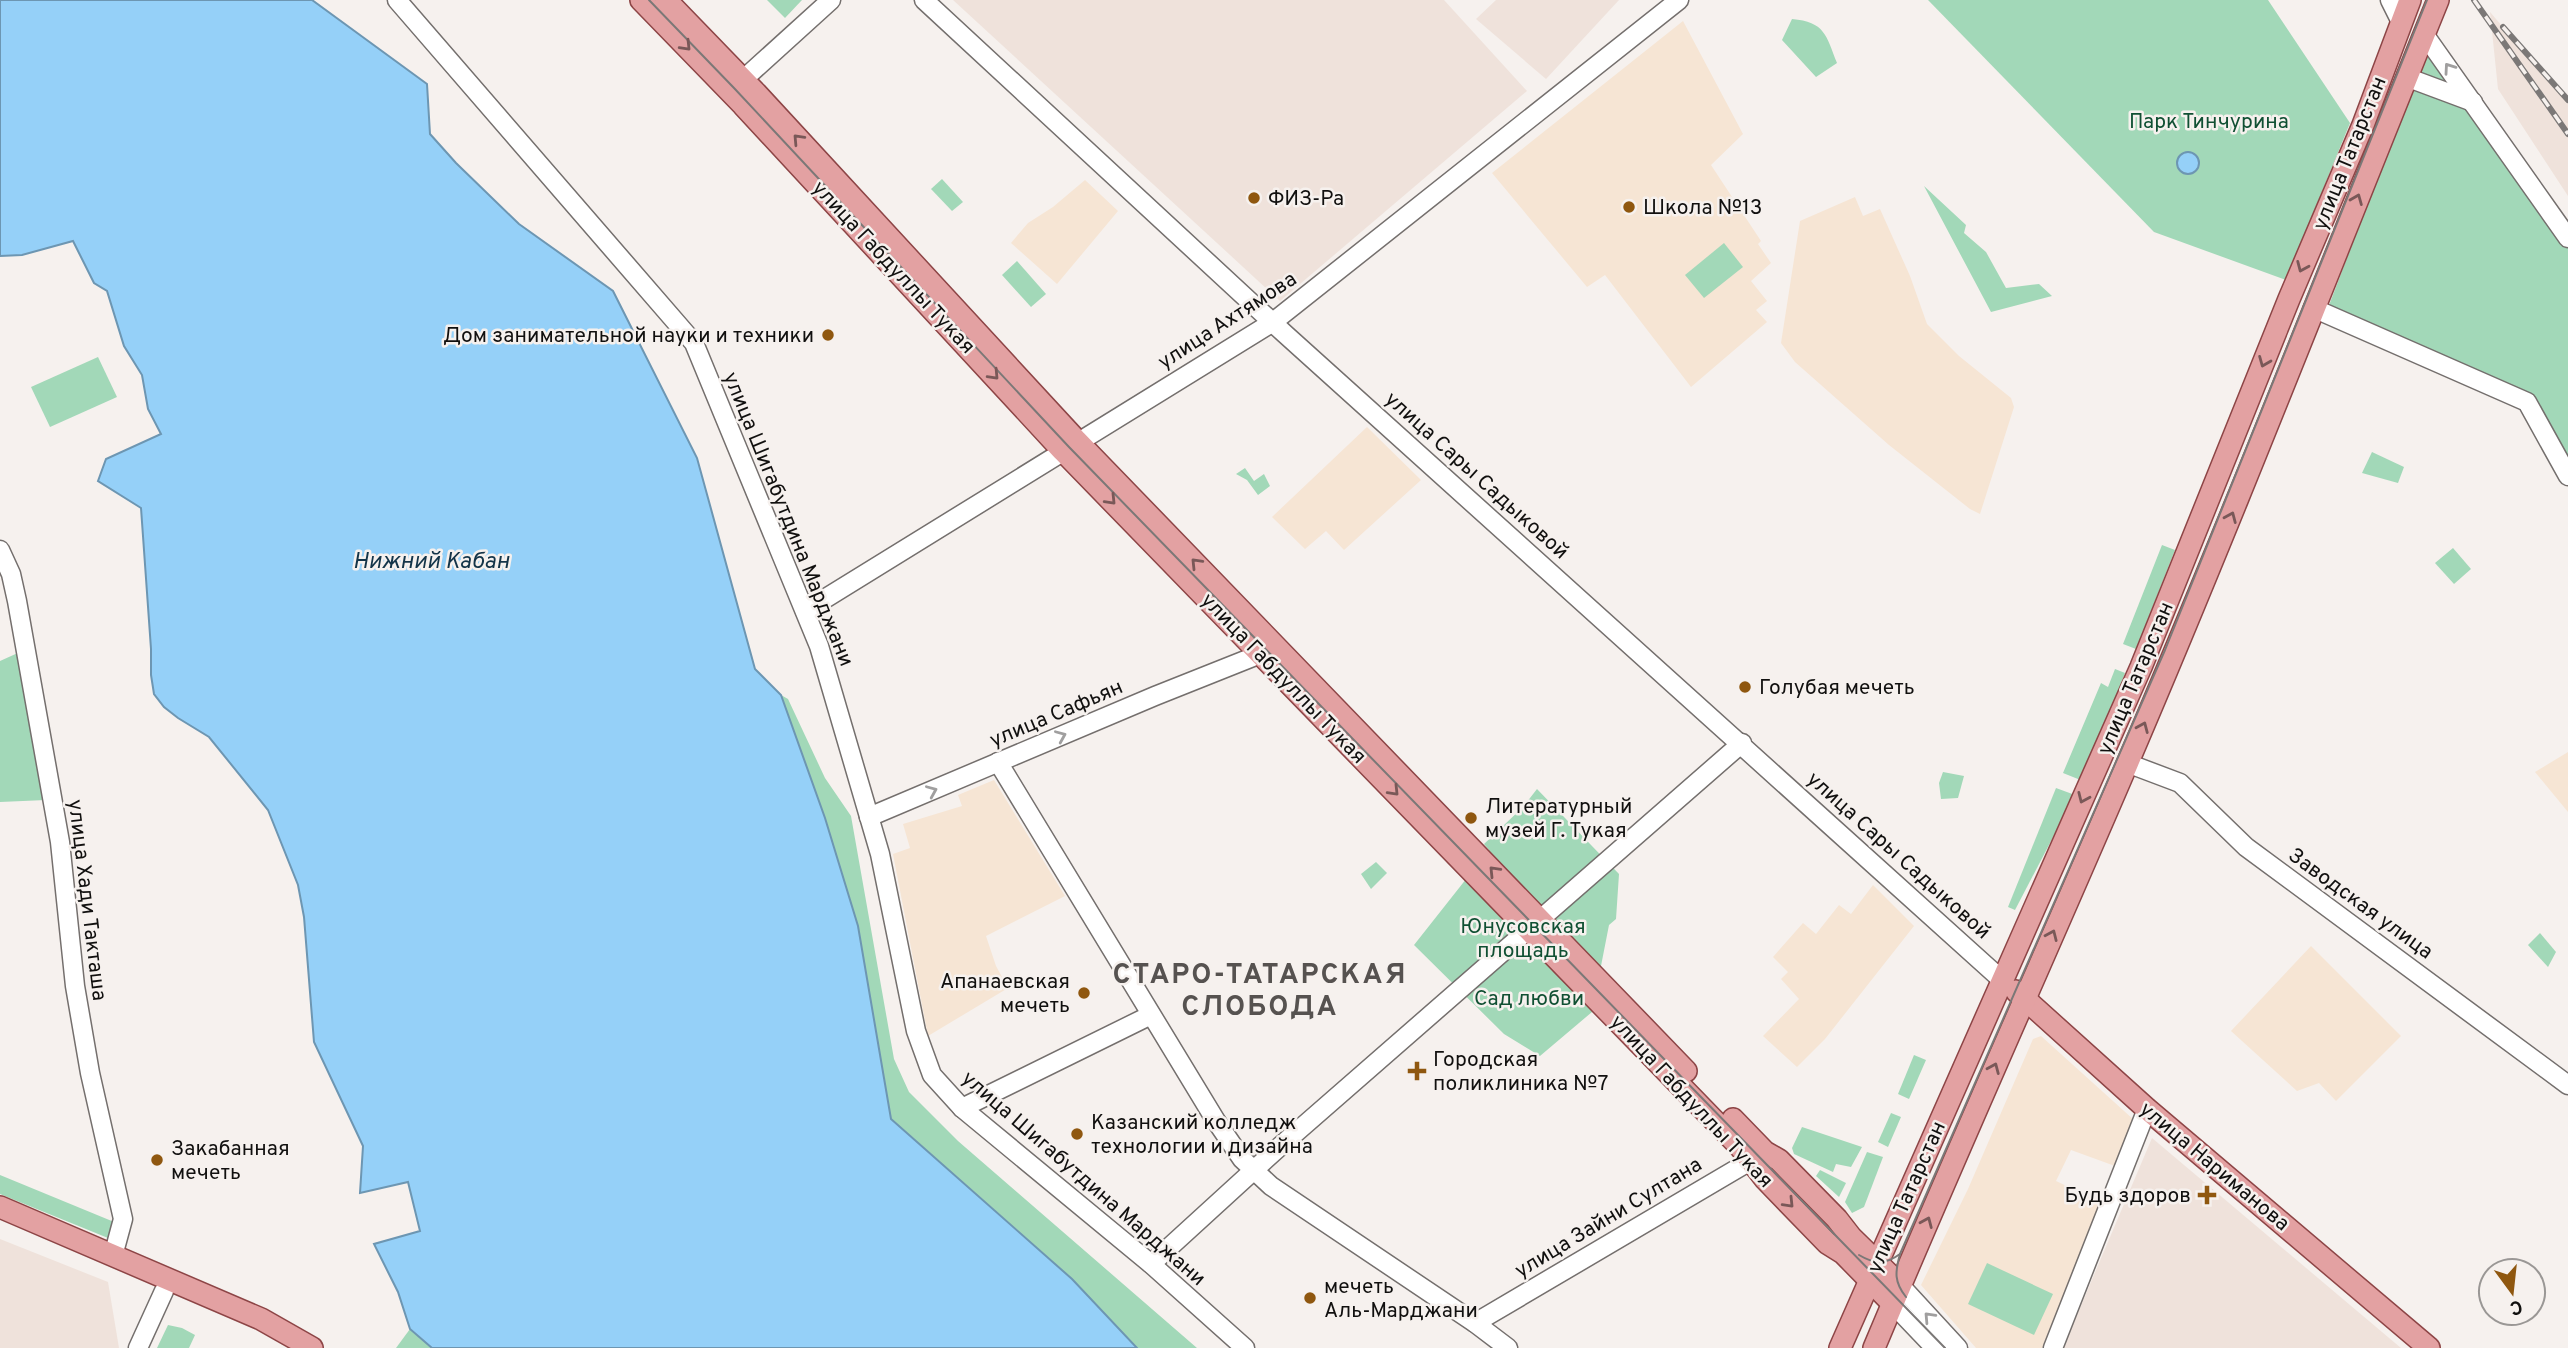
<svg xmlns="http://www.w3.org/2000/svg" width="2568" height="1348" viewBox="0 0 2568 1348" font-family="Overpass,sans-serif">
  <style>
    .built { fill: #efe2db }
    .education { fill: #f6e5d4 }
    .green { fill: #a2d8b8 }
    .water { fill: #95d0f8; stroke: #6d96b2; stroke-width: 2 }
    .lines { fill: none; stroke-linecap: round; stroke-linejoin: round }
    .minor-casing { stroke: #746f6d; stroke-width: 21 }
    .major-casing { stroke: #8d4546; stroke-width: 24 }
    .minor { stroke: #fff; stroke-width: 18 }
    .major { stroke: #e3a1a2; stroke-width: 21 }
    .tram { stroke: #7b7877; stroke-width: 2 }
    .rail-casing { stroke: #7b7877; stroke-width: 6 }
    .rail { stroke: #f6f1ee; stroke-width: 3.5; stroke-dasharray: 10; stroke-linecap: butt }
    .oneway { stroke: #7a5858 }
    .oneway2 { stroke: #a09f9f }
    .poi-dot { fill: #8f570f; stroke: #f6f1ee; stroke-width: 2.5 }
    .labels { text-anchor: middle; stroke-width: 5; stroke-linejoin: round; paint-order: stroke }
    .park-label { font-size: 21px; fill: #105033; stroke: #f6f1ee }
    .street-label { font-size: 21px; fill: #11100f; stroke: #f6f1ee }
    .poi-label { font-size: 21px; fill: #11100f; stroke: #f6f1ee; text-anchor: start }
    .water-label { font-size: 23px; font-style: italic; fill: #133449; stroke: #f6f1ee }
    .district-label { font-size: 28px; font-weight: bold; letter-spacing: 2px; fill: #565250; stroke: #f6f1ee }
  </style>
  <rect width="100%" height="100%" fill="#f6f1ee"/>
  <g class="built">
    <polygon points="953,0 1444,0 1527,91 1280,301"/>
    <polygon points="1496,0 1619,0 1546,79 1476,19"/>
    <polygon points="2490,12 2545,76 2568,95 2568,196 2498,89"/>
    <polygon points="2152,1138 2401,1348 2063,1348"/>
    <polygon points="0,1239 108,1282 119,1348 0,1348"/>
  </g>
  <g class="education">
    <polygon points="1683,21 1743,134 1711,165 1761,241 1758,244 1771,263 1751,281 1767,301 1756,310 1767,322 1691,387 1605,275 1587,287 1492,173"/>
    <polygon points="1085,180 1118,211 1057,284 1011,243 1028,223 1053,207"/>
    <polygon points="1855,197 1863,216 1880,209 1910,276 1927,324 1959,356 2011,398 2014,407 1980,514 1970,509 1889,445 1795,362 1781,343 1800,221"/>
    <polygon points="1367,427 1421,480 1344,550 1326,531 1305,549 1272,517"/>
    <polygon points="2568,752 2568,812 2535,772"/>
    <polygon points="994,780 1065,896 986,936 996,966 1008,988 928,1036 893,854 910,848 903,824 962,806 958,795"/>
    <polygon points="1873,885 1914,926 1825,1039 1797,1067 1763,1036 1799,999 1781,979 1788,972 1773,957 1803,923 1816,934 1839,905 1851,914"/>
    <polygon points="2311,946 2401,1036 2336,1101 2319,1083 2297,1091 2231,1031"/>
    <polygon points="2041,1036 2134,1120 2115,1166 2071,1150 2056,1181 2101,1202 2042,1348 1976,1348 1921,1285 1968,1189 2033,1039"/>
  </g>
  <g class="green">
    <polygon points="767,0 802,0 785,18"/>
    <polygon points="1928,0 2268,0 2350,123 2286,280 2154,232"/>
    <path d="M1792 19C1825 22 1826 35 1837 63L1816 77 1782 40Z"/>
    <polygon points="2427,47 2568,247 2568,464 2530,396 2328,308"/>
    <polygon points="942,179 963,202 952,211 931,189"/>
    <polygon points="1924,186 1966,225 1964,233 1986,252 2006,288 2039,284 2052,296 1991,312"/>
    <polygon points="1724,243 1743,267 1704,298 1685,275"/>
    <polygon points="1017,261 1046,294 1031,307 1002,275"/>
    <polygon points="98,357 117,397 50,427 31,387"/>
    <polygon points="2372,452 2404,467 2398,483 2362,473"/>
    <polygon points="1245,468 1254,481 1264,474 1270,486 1258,495 1247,480 1236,474"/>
    <polygon points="2162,545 2175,550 2136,649 2123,644"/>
    <polygon points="2453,548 2471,569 2454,584 2435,563"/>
    <polygon points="20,652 46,800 0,802 0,661"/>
    <polygon points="2115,669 2125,673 2083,781 2063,773 2101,683 2108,687"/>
    <polygon points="781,695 788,699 825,778 851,816 894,1059 909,1092 958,1141 1197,1348 1137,1348 1072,1279 891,1119 858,926 825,818"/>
    <polygon points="1943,772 1964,776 1958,798 1941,799 1939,783"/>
    <polygon points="2056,788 2075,795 2015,910 2008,907"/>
    <polygon points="1537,789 1619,874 1616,919 1609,925 1592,1012 1540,1056 1504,1034 1414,945 1489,850 1484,844 1523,807"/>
    <polygon points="1376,862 1387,873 1371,889 1361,874"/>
    <polygon points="2540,933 2556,952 2548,967 2528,945"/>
    <polygon points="1914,1055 1926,1060 1909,1099 1898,1094"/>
    <polygon points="1891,1113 1901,1117 1888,1147 1878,1142"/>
    <polygon points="1802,1127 1862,1147 1851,1167 1836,1164 1833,1172 1794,1154 1792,1148"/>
    <polygon points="1867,1152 1883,1157 1864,1207 1852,1213 1845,1202"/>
    <polygon points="1820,1170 1846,1183 1839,1197 1816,1176"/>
    <polygon points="0,1175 119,1224 115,1234 108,1238 0,1194"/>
    <polygon points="1987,1263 2053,1294 2034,1335 1968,1304"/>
    <polygon points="168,1325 182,1328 195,1335 189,1348 157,1348"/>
    <polygon points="410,1329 432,1348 396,1348"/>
  </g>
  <g class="water">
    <polygon points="0,0 312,0 427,84 430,134 456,163 519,224 613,291 697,458 755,669 781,695 825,818 858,926 891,1119 1072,1279 1137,1348 432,1348 410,1329 398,1292 374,1244 420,1231 408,1182 360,1193 363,1146 314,1042 304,917 298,885 268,810 209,737 178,718 164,707 154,694 151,675 151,649 141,508 98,481 106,459 161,434 148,409 142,375 124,346 107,291 94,283 73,241 22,255 0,256"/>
    <circle cx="2188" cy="163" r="11"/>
  </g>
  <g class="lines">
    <g class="minor-casing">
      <g id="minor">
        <polyline points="397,0 694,343 819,646 880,854 916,1031 932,1075 962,1108 1151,1264 1245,1348"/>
        <polyline points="924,0 1285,334 2003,981"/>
        <polyline points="2390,0 2401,22"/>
        <polyline points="2424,34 2568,238"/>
        <polyline points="2409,71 2414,80 2473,102"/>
        <polyline points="735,87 831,0"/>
        <polyline points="2313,308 2527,402 2568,476"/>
        <polyline points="0,550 11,574 17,601 60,842 75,986 90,1073 123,1219 113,1256"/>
        <polyline points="805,611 1273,322 1679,0"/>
        <polyline points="998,762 1216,1121 1242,1159 1271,1186 1475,1323 1508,1348"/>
        <polyline points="2127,763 2180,783 2246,847 2568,1085"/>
        <polyline points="869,817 1155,696 1273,649"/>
        <polyline points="962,1108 1151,1015"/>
        <polyline points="1151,1264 1277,1149 1742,743"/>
        <polyline points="1900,1285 1958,1348"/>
        <polyline points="1892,1303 1935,1348"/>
        <polyline points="1475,1323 1762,1154"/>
        <polyline points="138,1348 164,1291"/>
        <polyline points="2053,1348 2147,1109"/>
      </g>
    </g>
    <g class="major-casing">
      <g id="major">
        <polyline points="641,0 743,105 1063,451 1741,1148 1765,1179 1827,1243 1843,1253 1892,1303"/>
        <polyline points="666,0 756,93 1077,441 1686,1071"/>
        <polyline points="2016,991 2147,1109 2429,1348"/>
        <polyline points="1733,1119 1765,1152 1779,1160 1837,1219 1851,1237 1900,1285"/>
        <polyline points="0,1207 261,1319 312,1348"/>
        <polyline points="1840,1348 2141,667 2289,299 2363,125 2410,0"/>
        <path d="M1874 1348C1956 1152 2044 958 2128 762 2236 510 2335 254 2438 0"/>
      </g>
    </g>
    <use href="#minor" class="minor"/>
    <use href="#major" class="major"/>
    <g class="tram">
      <polyline points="649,0 734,88 1069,447 1945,1348"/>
      <path d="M1859 1255C1874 1264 1885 1265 1900 1254"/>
      <path d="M1906 1297C1894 1282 1895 1272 1900 1254L2165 650 2427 0"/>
    </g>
    <g class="rail-casing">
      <g id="rail">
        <polyline points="2474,0 2568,134"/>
        <polyline points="2503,27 2568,100"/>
      </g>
    </g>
    <use href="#rail" class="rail"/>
  </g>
  <defs><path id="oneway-chevron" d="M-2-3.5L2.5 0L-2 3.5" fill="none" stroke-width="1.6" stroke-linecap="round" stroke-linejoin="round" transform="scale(1.75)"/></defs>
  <g class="oneway">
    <use href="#oneway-chevron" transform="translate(686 46) rotate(46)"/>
    <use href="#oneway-chevron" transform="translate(798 139) rotate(-133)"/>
    <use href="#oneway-chevron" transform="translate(2357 199) rotate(-68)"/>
    <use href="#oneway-chevron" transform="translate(2302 267) rotate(113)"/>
    <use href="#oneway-chevron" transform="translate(2264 362) rotate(112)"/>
    <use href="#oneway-chevron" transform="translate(994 375) rotate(47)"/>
    <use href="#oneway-chevron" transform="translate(1111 500) rotate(46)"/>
    <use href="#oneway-chevron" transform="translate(2231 517) rotate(-67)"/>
    <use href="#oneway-chevron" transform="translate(1196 563) rotate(-134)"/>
    <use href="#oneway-chevron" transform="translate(2143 727) rotate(-67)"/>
    <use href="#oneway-chevron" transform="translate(1394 791) rotate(46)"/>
    <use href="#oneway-chevron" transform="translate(2083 798) rotate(114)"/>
    <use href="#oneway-chevron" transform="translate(1494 871) rotate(-134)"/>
    <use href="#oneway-chevron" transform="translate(2052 935) rotate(-66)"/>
    <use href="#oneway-chevron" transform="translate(1994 1068) rotate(-67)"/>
    <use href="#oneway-chevron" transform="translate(1789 1203) rotate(46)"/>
    <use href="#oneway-chevron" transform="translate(1927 1222) rotate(-67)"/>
  </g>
  <g class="oneway2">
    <use href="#oneway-chevron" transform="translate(2449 68) rotate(-125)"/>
    <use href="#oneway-chevron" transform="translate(1061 736) rotate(-23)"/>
    <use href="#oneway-chevron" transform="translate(932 791) rotate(-23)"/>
    <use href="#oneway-chevron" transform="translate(1929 1317) rotate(-133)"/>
  </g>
  <g class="poi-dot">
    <circle cx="1254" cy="198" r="7"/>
    <circle cx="1629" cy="207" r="7"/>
    <circle cx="828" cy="335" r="7"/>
    <circle cx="1745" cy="687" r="7"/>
    <circle cx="1471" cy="818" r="7"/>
    <circle cx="1084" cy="993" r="7"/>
    <path d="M1413.5 1060.5h7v7h7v7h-7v7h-7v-7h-7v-7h7z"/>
    <circle cx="1077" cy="1134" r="7"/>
    <circle cx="157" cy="1160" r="7"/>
    <path d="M2203.5 1184.5h7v7h7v7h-7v7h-7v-7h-7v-7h7z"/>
    <circle cx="1310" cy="1298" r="7"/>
  </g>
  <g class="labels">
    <g class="park-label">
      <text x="2209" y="128">Парк Тинчурина</text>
      <text x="1523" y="933">Юнусовская<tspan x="1523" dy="24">площадь</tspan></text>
      <text x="1529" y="1005">Сад любви</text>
    </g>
    <g class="street-label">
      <text transform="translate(2349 153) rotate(-68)" y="7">улица Татарстан</text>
      <text transform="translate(894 267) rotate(47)" y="7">улица Габдуллы Тукая</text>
      <text transform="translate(1227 320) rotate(-33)" y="7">улица Ахтямова</text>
      <text transform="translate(1477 475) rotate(42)" y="7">улица Сары Садыковой</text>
      <text transform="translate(789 519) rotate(68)" y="7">улица Шигабутдина Марджани</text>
      <text transform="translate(1284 678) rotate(46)" y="7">улица Габдуллы Тукая</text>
      <text transform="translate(2135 678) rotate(-67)" y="7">улица Татарстан</text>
      <text transform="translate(1056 713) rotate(-23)" y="7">улица Сафьян</text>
      <text transform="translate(1899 855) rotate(42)" y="7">улица Сары Садыковой</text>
      <text transform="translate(88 900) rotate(83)" y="7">улица Хади Такташа</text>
      <text transform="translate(2361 903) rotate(36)" y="7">Заводская улица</text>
      <text transform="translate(1692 1101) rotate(47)" y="7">улица Габдуллы Тукая</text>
      <text transform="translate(2215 1166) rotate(40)" y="7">улица Нариманова</text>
      <text transform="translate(1084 1178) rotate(41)" y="7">улица Шигабутдина Марджани</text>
      <text transform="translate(1906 1197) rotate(-66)" y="7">улица Татарстан</text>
      <text transform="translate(1608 1217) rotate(-31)" y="7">улица Зайни Султана</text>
    </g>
    <g class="poi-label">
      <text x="1268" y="205">ФИЗ-Ра</text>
      <text x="1643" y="214">Школа №13</text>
      <text x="814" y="342" text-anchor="end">Дом занимательной науки и техники</text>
      <text x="1759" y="694">Голубая мечеть</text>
      <text x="1485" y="813">Литературный<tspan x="1485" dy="24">музей Г. Тукая</tspan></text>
      <text x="1070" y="988" text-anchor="end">Апанаевская<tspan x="1070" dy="24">мечеть</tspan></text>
      <text x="1433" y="1066">Городская<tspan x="1433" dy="24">поликлиника №7</tspan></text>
      <text x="1091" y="1129">Казанский колледж<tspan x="1091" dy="24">технологии и дизайна</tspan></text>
      <text x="171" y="1155">Закабанная<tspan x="171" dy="24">мечеть</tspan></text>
      <text x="2191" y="1202" text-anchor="end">Будь здоров</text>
      <text x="1324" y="1293">мечеть<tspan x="1324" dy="24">Аль-Марджани</tspan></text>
    </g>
    <g class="water-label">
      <text x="431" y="568">Нижний Кабан</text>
    </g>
    <g class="district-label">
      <text x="1260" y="983">СТАРО-ТАТАРСКАЯ<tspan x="1260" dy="32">СЛОБОДА</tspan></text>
    </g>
  </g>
  <g transform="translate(2512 1292) rotate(165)"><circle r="33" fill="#f6f1ee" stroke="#9a9795" stroke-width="2"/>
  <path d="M0-5L12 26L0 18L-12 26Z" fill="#8f570f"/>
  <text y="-10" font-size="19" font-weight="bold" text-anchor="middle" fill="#11100f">С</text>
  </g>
</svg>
